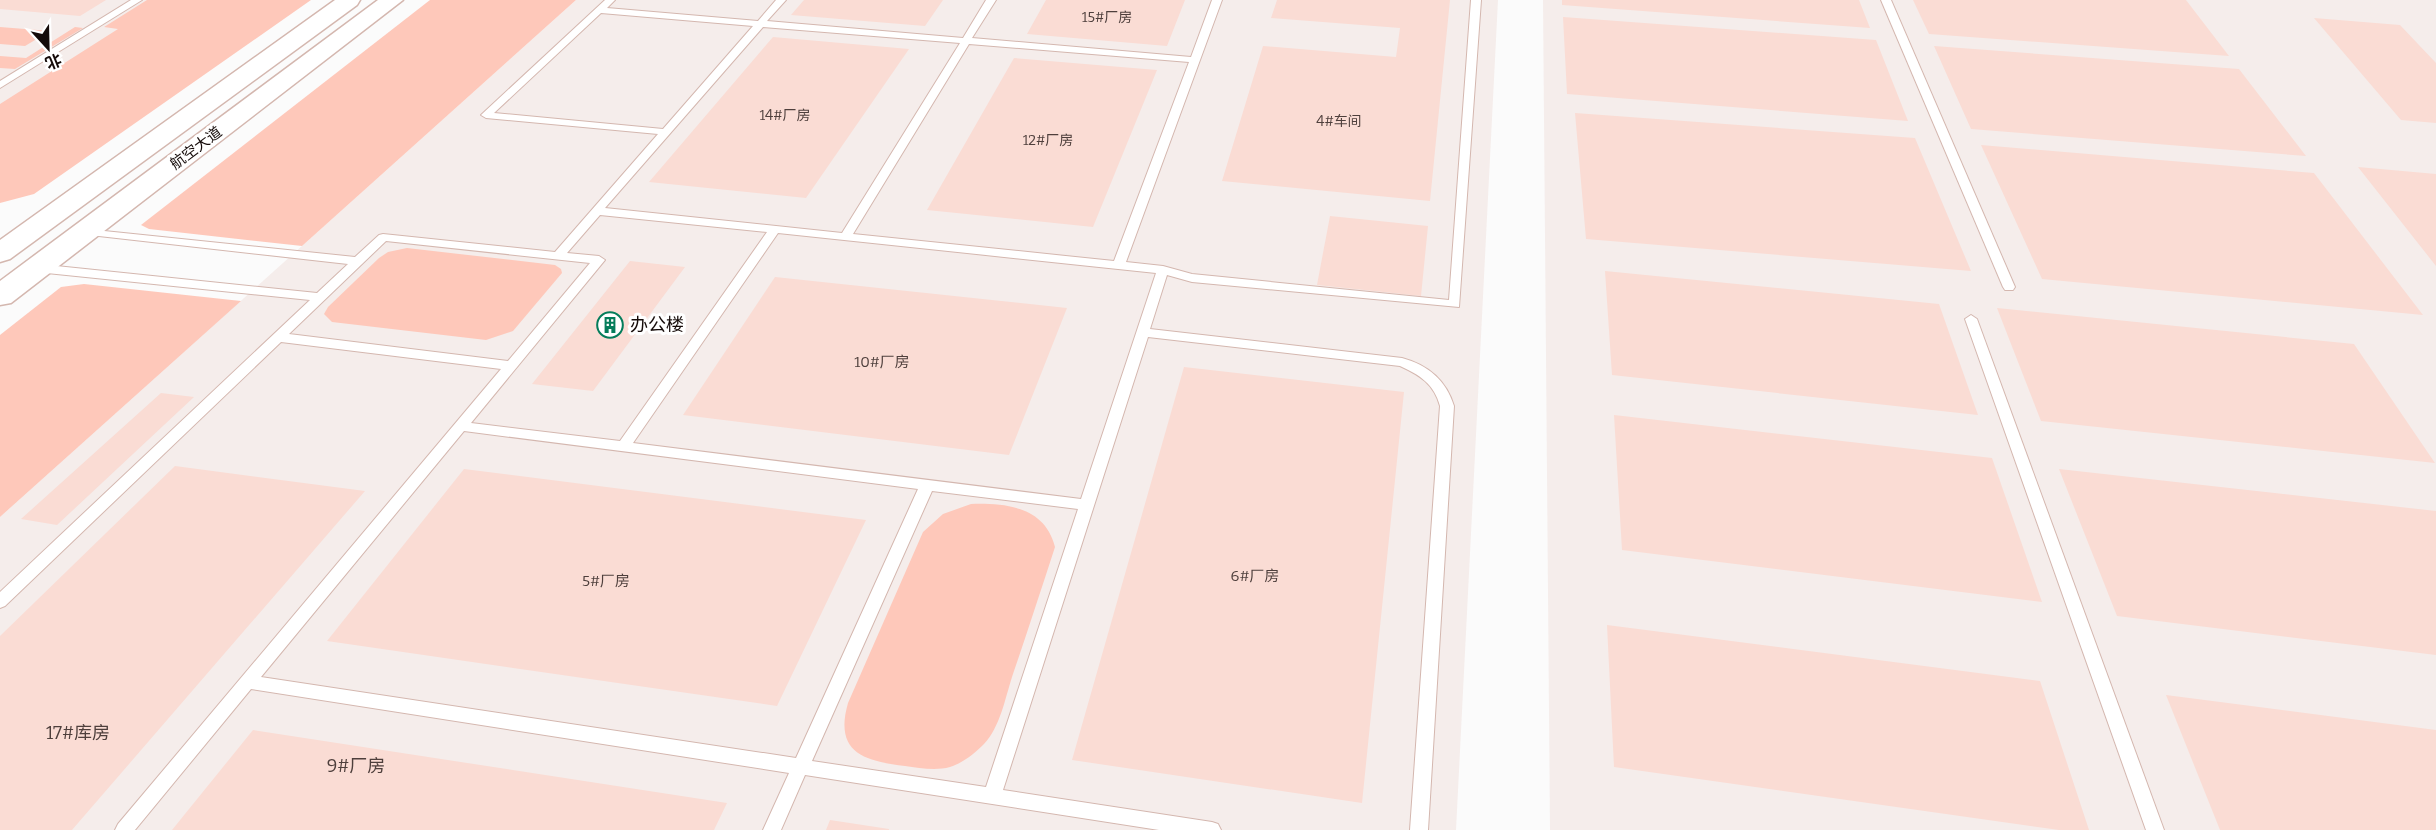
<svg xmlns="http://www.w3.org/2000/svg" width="2436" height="830" viewBox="0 0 2436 830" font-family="Bitter,'Noto Sans SC',serif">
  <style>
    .built { fill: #f5edeb }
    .green { fill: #fec8ba }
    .building { fill: #fadcd4 }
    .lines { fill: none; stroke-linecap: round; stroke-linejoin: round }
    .lane-casing { stroke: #d4b7af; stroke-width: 2 }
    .secondary-casing { stroke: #d4b7af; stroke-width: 3 }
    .lane { fill: #fff; fill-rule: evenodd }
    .secondary { fill: #fff; fill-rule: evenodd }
    .labels { text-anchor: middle; stroke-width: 6; stroke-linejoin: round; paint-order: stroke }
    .far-number-label { font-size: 14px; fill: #4e3f3c }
    .far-street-label { font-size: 15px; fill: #150b09; stroke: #fff }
    .number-label { font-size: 15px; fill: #4e3f3c }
    .poi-label { font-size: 18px; fill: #150b09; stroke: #fff; text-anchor: start }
    .near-number-label { font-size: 18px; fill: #4e3f3c }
  </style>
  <rect width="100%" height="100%" fill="#fbfbfb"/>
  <g class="built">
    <polygon points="0,0 175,0 0,112"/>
    <polygon points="576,0 1498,0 1456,830 0,830 0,517"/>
    <polygon points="1543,0 2436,0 2436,830 1550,830"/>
  </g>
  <g class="green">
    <polygon points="147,0 311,0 34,194 0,203 0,104 118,29 104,27"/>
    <polygon points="430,0 576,0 302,246 149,229 141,225"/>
    <polygon points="0,27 50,31 25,46 0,44"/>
    <polygon points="75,27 83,28 15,69 0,68 0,56 26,58"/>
    <polygon points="407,248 555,265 561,269 562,273 513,331 486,340 332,322 324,314 328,307 379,258 388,252"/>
    <polygon points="84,284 241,301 0,517 0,335 61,287"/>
    <path d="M971 504C1007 503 1045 507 1055 547 1041 590 1027 633 1012 677 1005 699 1000 727 984 744 975 753 963 763 950 767 936 771 919 768 905 766 863 761 834 752 848 703L923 532 943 514Z"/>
  </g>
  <g class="building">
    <polygon points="0,0 106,0 80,16 0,9"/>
    <polygon points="804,0 943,0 925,26 791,15"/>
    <polygon points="1046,0 1185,0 1167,46 1027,34"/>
    <polygon points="1277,0 1450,0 1430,201 1222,181 1263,46 1396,57 1400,28 1271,18"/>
    <polygon points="1562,0 1859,0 1870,28 1562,5"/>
    <polygon points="1913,0 2186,0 2229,56 1929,34"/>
    <polygon points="1563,17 1876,40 1908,121 1567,94"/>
    <polygon points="2314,18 2400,25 2436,63 2436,123 2401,120"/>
    <polygon points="773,37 909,49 806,198 649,182"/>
    <polygon points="1934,46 2239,69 2306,156 1971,129"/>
    <polygon points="1014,58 1157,70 1093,227 927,210"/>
    <polygon points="1575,113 1915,138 1971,271 1586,239"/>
    <polygon points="1981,145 2314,173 2423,315 2042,279"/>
    <polygon points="2358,167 2436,174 2436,266"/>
    <polygon points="1330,216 1428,226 1421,296 1317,285"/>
    <polygon points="630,261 685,267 593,391 532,384"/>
    <polygon points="1605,271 1939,304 1978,415 1612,375"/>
    <polygon points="775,277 1067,308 1009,455 683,415"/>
    <polygon points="1997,308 2354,344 2435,463 2041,421"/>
    <polygon points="1184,367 1404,392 1362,803 1072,760"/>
    <polygon points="161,393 194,397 57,525 21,519"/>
    <polygon points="1614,415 1992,458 2042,602 1622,550"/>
    <polygon points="175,466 365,491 72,830 0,830 0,636"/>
    <polygon points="464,469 866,520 777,706 327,641"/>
    <polygon points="2059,469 2436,511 2436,655 2117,616"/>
    <polygon points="1607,625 2040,681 2089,830 2059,830 1614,767"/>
    <polygon points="2166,695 2436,730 2436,830 2220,830"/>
    <polygon points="253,730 727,803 714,830 172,830"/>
    <polygon points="830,820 889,829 889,830 826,830"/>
  </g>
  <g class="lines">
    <g class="lane-casing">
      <g id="lane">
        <polygon points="131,0 142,0 0,88 0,81"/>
        <path d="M605 0H615L607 8 758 21 776 0H786L767 21 963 38 986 0H996L972 38 1191 57 1212 0H1222L1126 262 1163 266 1192 274 1449 300 1471 0H1481L1459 307 1192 282 1167 275 1150 329 1402 358C1428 365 1446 380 1454 406L1428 830H1410L1440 406C1434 384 1420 375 1400 366L1148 337 1003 790 1212 822 1218 824 1221 830H1159L805 775 781 830H763L789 773 251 689 135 830H115L118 824 501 369 281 342 5 606 0 608V592L310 300 37 272 31 268 37 264 317 293 348 264 81 234 79 232 81 230 85 229 355 257 379 235 383 234 555 252 658 134 486 118 481 115ZM601 13 753 26 663 129 494 113ZM763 27 960 43 842 233 605 208ZM969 44 1189 62 1114 261 853 234ZM600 215 767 232 620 441 471 423 605 260 599 256 567 253ZM778 233 1156 273 1081 499 633 443ZM386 241 590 263 508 361 289 334ZM464 431 918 489 796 758 261 677ZM932 491 1078 509 986 787 812 761Z"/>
        <polygon points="1881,0 1891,0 2015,287 2013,290 2005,290 2003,287"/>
        <polygon points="1971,315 1977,319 2164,830 2146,830 1965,319"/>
      </g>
    </g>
    <g class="secondary-casing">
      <g id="secondary">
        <polygon points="335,0 360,0 357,5 10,259 0,262 0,240"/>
        <polygon points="378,0 403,0 11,303 0,305 0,281"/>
      </g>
    </g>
    <use href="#lane" class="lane"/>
    <use href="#secondary" class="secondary"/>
  </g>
  <defs>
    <g id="building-ring" transform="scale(1.35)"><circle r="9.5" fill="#fff" stroke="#057d5b" stroke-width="1.5"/><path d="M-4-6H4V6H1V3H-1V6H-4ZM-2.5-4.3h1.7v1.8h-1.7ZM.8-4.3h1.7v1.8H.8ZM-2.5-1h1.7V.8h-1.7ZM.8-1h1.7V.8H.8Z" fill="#057d5b"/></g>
  </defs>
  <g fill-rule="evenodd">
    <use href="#building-ring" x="610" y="325"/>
  </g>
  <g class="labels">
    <g class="far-number-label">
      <text x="1107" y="22">15#厂房</text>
      <text x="785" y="120">14#厂房</text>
      <text x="1339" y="126">4#车间</text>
      <text x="1048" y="145">12#厂房</text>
    </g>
    <g class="far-street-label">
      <text transform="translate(196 148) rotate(-37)" y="5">航空大道</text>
    </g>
    <g class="number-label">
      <text x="882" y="367">10#厂房</text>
      <text x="1255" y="581">6#厂房</text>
      <text x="606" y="586">5#厂房</text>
    </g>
    <g class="poi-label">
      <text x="630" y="331">办公楼</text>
    </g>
    <g class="near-number-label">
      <text x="78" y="739">17#库房</text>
      <text x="356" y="772">9#厂房</text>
    </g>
  </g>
  <g transform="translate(48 48) rotate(158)" stroke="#ffffff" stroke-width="4.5" paint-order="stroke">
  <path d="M0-4.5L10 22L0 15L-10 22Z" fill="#150b09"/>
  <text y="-9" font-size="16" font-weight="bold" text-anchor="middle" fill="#150b09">北</text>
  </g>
</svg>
